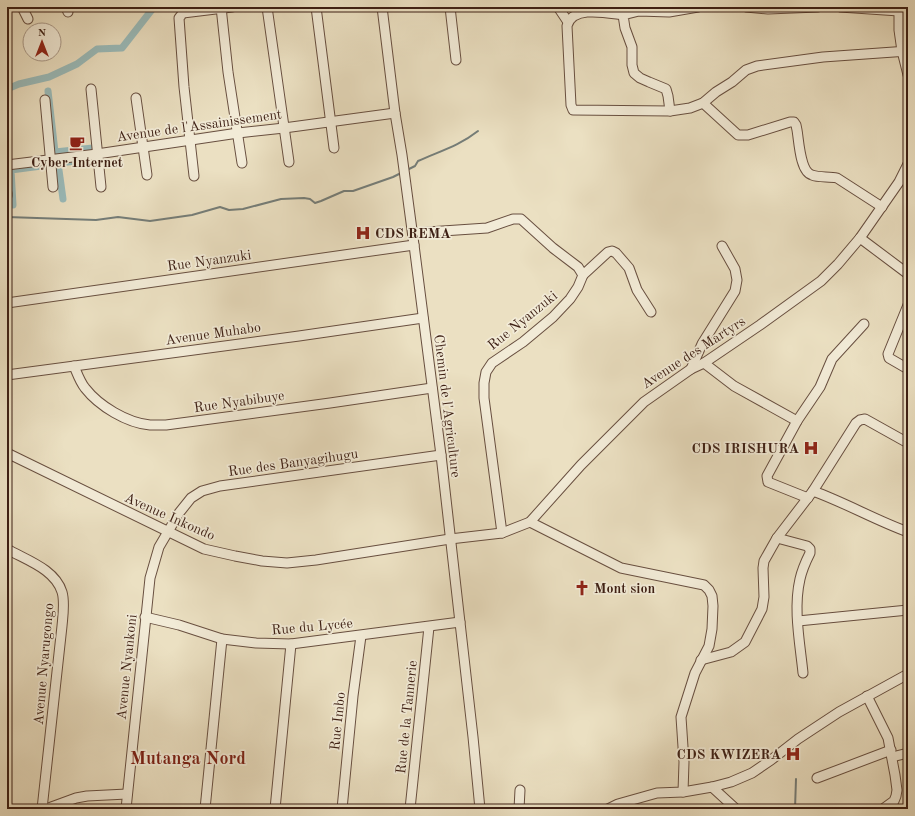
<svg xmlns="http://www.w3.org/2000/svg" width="915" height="816" viewBox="0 0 915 816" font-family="'Old Standard TT',serif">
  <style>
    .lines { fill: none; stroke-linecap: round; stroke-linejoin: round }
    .stream { stroke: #757d78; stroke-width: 2 }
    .canal { stroke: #9abbba; stroke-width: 7 }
    .minor-casing { stroke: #684f40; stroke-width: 11 }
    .minor { stroke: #f2ebd7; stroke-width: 9 }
    .labels { text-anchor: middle; stroke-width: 3.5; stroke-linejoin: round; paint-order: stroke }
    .street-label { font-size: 14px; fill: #3d1f14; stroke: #f2ebd7 }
    .poi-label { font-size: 14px; font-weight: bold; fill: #3d1f14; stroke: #f2ebd7; text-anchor: start }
    .district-label { font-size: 18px; font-weight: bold; fill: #7a1f14; stroke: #f2ebd7 }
  </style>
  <rect width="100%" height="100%" fill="#ebe0c2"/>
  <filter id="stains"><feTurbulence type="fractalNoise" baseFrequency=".005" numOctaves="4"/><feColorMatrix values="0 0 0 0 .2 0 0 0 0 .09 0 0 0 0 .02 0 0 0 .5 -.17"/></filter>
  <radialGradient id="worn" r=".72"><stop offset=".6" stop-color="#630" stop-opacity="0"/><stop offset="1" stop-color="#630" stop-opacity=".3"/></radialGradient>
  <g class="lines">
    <g class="stream">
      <path d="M407 170 415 166 418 161C440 151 459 146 478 131"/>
      <polyline points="7,217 96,220 118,217 150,221 192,215 220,207 229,210 243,209 281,199 304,198 310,199 315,203 321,201 344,191 353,191 393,177 401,173"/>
      <polyline points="795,809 796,779"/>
    </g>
    <g class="canal">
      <polyline points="7,89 19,84 49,77 77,64 97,49 122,48 154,7"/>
      <polyline points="48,91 55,152 93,148"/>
      <polyline points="63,199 58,163 97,159"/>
      <polyline points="13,205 11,170 49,165"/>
    </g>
    <g class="minor-casing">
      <g id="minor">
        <polyline points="22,7 28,19"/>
        <polyline points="66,7 68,12"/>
        <polyline points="221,7 228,72 242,163"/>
        <polyline points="267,7 289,162"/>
        <polyline points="316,7 334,148"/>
        <polyline points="382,7 395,113 402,155 414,245 441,455 473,737 480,809"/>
        <polyline points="450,7 456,60"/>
        <polyline points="558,7 568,22"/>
        <path d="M623 7V15C607 13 572 5 567 26L571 105 573 110 670 111 690 108 703 103 716 92 732 82 746 70 757 66 823 57 908 51"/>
        <polyline points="746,7 768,9 818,7"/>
        <polyline points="840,7 899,11"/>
        <polyline points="899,7 899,30 902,51 908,75"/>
        <polyline points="91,89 101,187"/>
        <polyline points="136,98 147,175"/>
        <polyline points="45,100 53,187"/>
        <path d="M703 103 738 135H748L790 122H794L796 125 797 130C799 141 800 172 812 175 819 178 829 176 837 178L882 207"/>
        <polyline points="670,111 668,96 666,89 649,82 640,78 634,73 632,65 632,47 625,28 623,15 639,11 669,12 698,7"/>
        <polyline points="7,165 97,154 238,133 284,128 395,113"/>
        <polyline points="194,176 184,87 179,18 183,13 232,7"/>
        <polyline points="7,193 7,196"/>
        <polyline points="413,233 487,228 513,219 521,219 553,248 578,267 583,275"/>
        <polyline points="860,238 908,274"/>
        <polyline points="7,303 414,245"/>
        <polyline points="908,305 888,354 889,358 908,369"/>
        <polyline points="704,363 734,386 797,421"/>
        <path d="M74 366C77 373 80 382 85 388 99 406 127 423 150 425 155 425 160 425 166 425L330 403 432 388"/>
        <polyline points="691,369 702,344 735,291 737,280 735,269 722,246"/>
        <polyline points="7,375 299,336 423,318"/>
        <polyline points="7,453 204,549 235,556 262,561 287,563 316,560 450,539 502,533 530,522 581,465 644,402 691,369 704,363 760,325 821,281 838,264 860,238 899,182 908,164"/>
        <path d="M813 491C846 503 875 520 908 532"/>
        <polyline points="808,498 768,482 767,476 797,421 820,387 832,359 864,324"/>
        <polyline points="530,522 621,568 704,585 709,590 712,596 713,606 712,629 709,646 695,673 681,717 684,762 683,792"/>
        <polyline points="502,533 484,398 484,383 486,372 492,363 523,342 553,317 570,299 578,287 583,275 608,252 612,251 616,253 629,268 637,290 651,312"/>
        <path d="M777 538 807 546 810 549V553C806 561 802 570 800 579 793 609 800 643 803 673"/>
        <path d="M7 549C26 560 55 569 62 592 65 602 63 615 62 626L42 809"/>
        <polyline points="145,617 179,625 222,639 256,643 291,644 460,622"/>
        <polyline points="798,621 908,610"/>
        <polyline points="701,660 731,652 745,642 762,609 764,597 763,568 764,561 777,538 813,491 856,423 860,420 865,419 908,443"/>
        <polyline points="867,696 888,738 895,775 897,790 896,796 894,801 883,809"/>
        <polyline points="892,757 908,753"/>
        <polyline points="817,778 891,750"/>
        <polyline points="712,787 736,809"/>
        <polyline points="46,809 76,798 87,796 127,794"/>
        <polyline points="126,809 150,578 159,547 179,513 191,498 202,491 220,486 441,455"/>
        <polyline points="205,809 222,639"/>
        <polyline points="275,809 291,644"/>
        <polyline points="342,809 353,696 361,636"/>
        <polyline points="410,809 429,627"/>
        <polyline points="519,809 520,790"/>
        <polyline points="608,809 618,804 657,793 683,792 712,787 731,782 752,773 771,760 798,739 839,712 908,674"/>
      </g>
    </g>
    <use href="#minor" class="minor"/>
  </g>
  <defs>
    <g id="cafe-bare" transform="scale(1.2)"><path d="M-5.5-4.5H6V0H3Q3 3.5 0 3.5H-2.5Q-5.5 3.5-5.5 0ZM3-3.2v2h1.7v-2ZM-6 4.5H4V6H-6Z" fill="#8f2418" stroke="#f2ebd7" stroke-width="2.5" paint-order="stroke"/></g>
    <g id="hospital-bare" transform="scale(1.2)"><path d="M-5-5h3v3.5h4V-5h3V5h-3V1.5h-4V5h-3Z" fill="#8f2418" stroke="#f2ebd7" stroke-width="2.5" paint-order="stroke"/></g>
    <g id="church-bare" transform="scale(1.2)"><path d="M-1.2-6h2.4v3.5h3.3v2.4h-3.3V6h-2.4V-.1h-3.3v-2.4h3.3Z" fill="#8f2418" stroke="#f2ebd7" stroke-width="2.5" paint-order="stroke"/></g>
  </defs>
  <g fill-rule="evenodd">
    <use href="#cafe-bare" x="77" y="143"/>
    <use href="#hospital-bare" x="363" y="233"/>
    <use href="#hospital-bare" x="811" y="448"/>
    <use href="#church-bare" x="582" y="588"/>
    <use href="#hospital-bare" x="793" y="754"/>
  </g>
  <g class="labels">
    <g class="street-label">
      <text transform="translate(199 125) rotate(-8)" y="5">Avenue de l'Assainissement</text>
      <text transform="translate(209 260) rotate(-8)" y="5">Rue Nyanzuki</text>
      <text transform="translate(522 320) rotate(-39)" y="5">Rue Nyanzuki</text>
      <text transform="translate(213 333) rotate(-8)" y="5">Avenue Muhabo</text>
      <text transform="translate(693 352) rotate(-33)" y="5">Avenue des Martyrs</text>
      <text transform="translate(239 401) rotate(-8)" y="5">Rue Nyabibuye</text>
      <text transform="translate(448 406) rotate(83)" y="5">Chemin de l'Agriculture</text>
      <text transform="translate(293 462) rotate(-8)" y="5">Rue des Banyagihugu</text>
      <text transform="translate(170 516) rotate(24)" y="5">Avenue Inkondo</text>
      <text transform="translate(312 626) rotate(-5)" y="5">Rue du Lycée</text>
      <text transform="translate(43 664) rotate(-85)" y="5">Avenue Nyarugongo</text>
      <text transform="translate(126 667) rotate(-84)" y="5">Avenue Nyankoni</text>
      <text transform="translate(406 717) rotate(-84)" y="5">Rue de la Tannerie</text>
      <text transform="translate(337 721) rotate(-84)" y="5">Rue Imbo</text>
    </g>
    <g class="poi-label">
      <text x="77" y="167" text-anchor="middle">Cyber Internet</text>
      <text x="375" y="238">CDS REMA</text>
      <text x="799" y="453" text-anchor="end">CDS IRISHURA</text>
      <text x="594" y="593">Mont sion</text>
      <text x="781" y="759" text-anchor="end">CDS KWIZERA</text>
    </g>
    <g class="district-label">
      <text x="188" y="764">Mutanga Nord</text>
    </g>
  </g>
  <rect width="915" height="816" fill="none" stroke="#ebe0c2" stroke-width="24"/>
  <rect x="8" y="8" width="899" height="800" fill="none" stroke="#3d1f14" stroke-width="2"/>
  <rect x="12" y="12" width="891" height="792" fill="none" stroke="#3d1f14"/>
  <g transform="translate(42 42)"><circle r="19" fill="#f2ebd7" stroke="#aa9989"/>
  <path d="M0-3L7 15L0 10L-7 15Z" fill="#8f2418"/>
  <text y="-6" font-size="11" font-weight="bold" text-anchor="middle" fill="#3d1f14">N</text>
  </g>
  <rect width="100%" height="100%" filter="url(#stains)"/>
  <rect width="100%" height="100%" fill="url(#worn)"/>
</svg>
